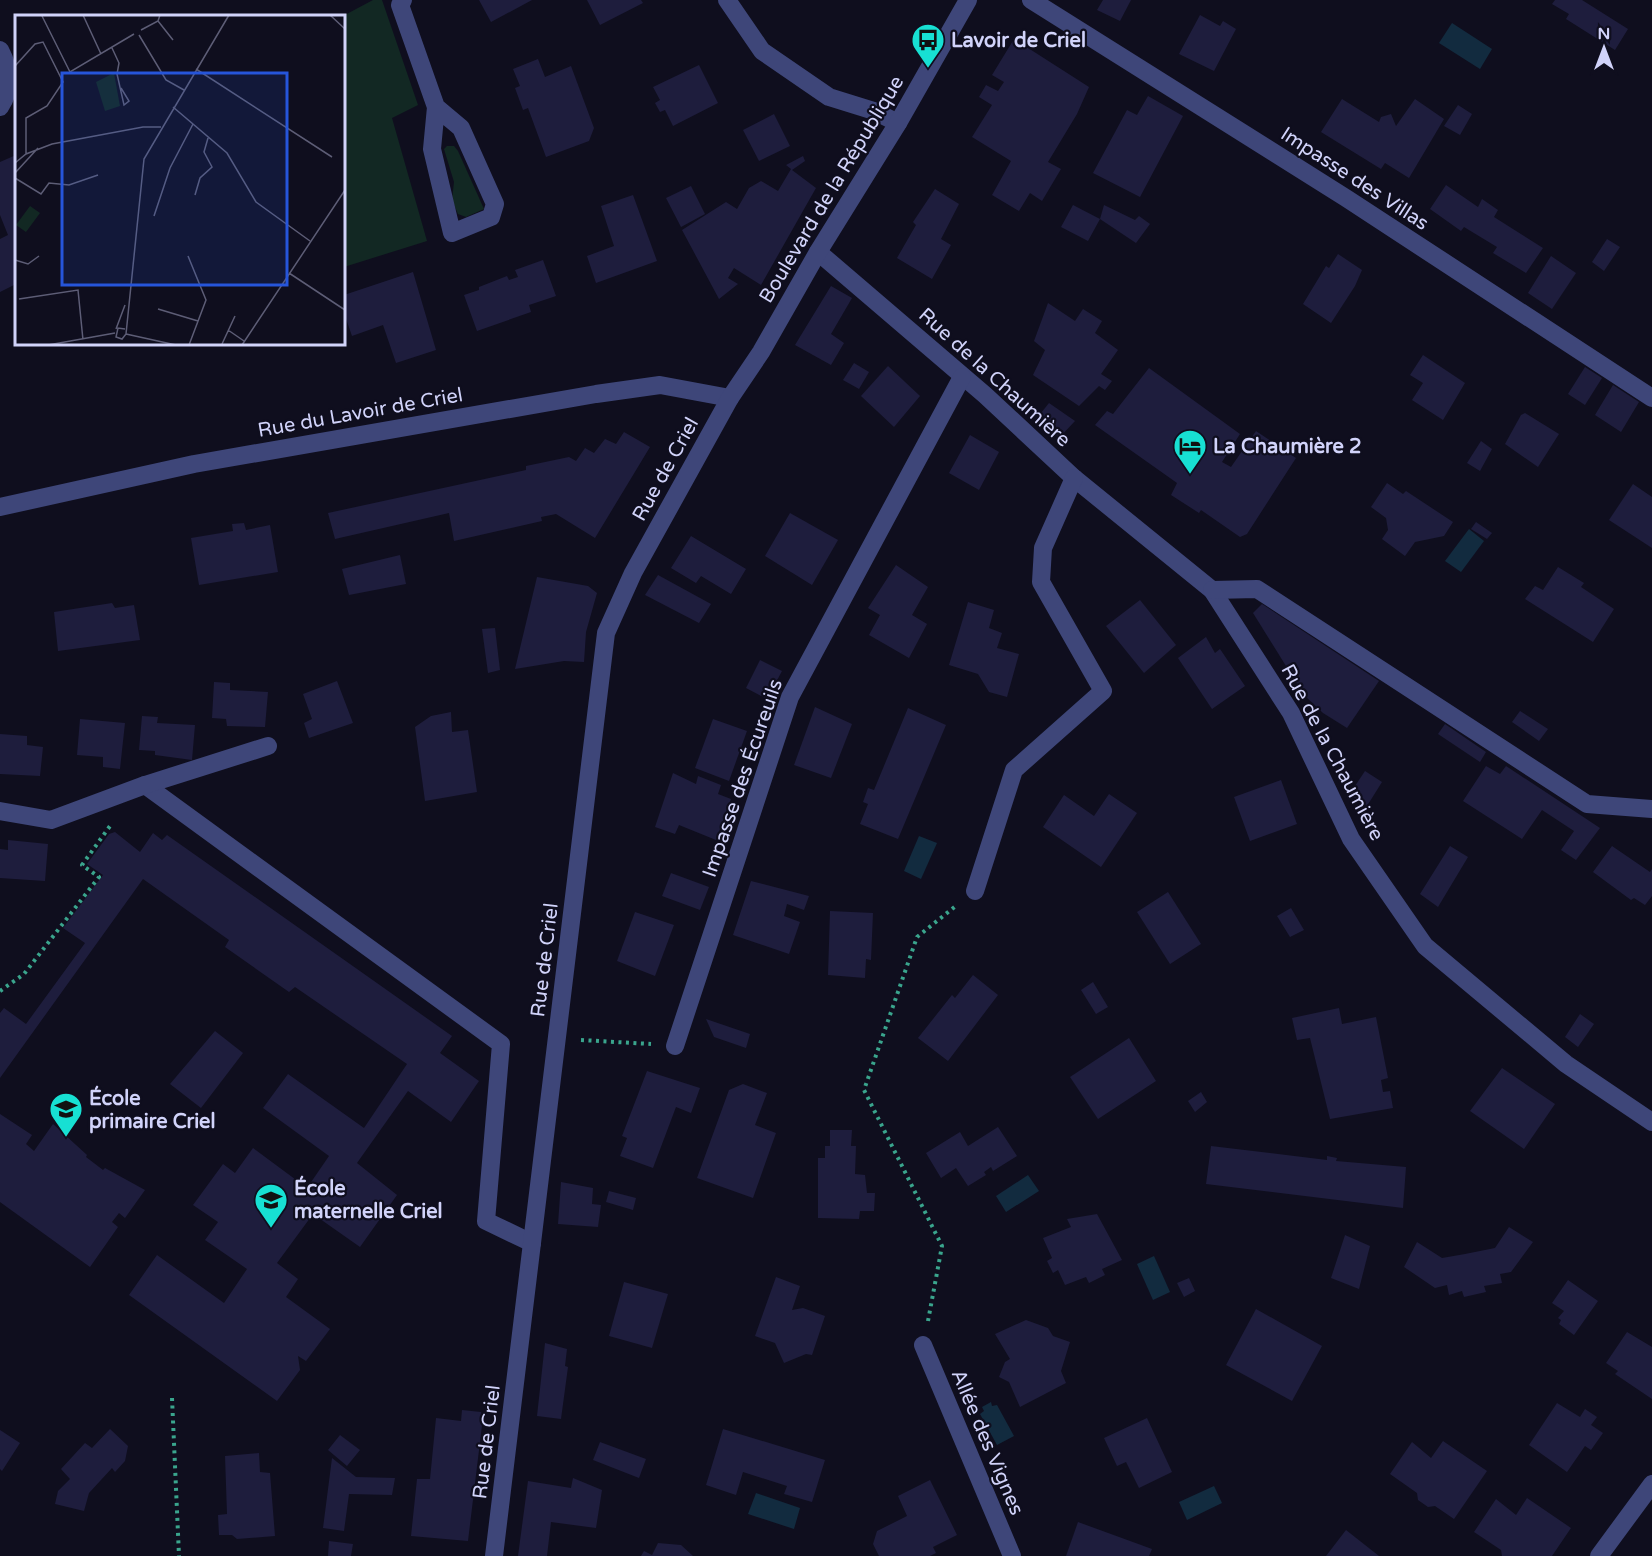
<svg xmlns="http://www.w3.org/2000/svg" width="1652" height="1556" viewBox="0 0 1652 1556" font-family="'Varela Round',sans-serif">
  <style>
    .green { fill: #122823 }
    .water { fill: #122b3f }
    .building { fill: #1e1d3d }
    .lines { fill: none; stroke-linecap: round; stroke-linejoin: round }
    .path { stroke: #3aa58d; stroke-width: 4; stroke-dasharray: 3 4.5; stroke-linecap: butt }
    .minor { stroke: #3e4679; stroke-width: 18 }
    .labels { text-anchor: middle; stroke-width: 4.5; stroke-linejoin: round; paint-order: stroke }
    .poi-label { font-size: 20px; font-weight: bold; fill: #d1d3fa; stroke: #0f0e1e; text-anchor: start }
    .street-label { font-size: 20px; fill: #d1d3fa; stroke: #0f0e1e }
    .inset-road { fill: none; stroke: #5d5d76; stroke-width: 1.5 }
    .view { fill: #2655da; fill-opacity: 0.15; stroke: #2655da; stroke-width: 3 }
    .inset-edge { fill: none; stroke: #d1d3fa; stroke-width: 3 }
  </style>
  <rect width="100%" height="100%" fill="#0f0e1e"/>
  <g class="green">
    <polygon points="373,0 382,0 418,105 392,118 427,241 344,267 343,16"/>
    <polygon points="447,146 454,146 458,151 484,209 466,217 458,214 452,200 454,182 444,149"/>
  </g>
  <g class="water">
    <polygon points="1452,23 1492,49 1480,69 1439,43"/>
    <polygon points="1469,529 1484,541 1461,572 1445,561"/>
    <polygon points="919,836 937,843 921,879 904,871"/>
    <polygon points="1028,1175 1039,1191 1006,1212 996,1196"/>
    <polygon points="1154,1256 1170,1292 1153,1300 1137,1264"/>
    <polygon points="991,1402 992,1406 997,1405 1014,1436 997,1445 980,1414 984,1411 982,1407"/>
    <polygon points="1214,1486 1222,1503 1187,1520 1179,1502"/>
    <polygon points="756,1493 800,1508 794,1529 748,1514"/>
  </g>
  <g class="building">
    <polygon points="479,0 532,0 491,22"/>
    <polygon points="587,0 641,0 643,3 600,25"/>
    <polygon points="1103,0 1131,0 1120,21 1097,10"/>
    <polygon points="1555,0 1582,0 1628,29 1615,50 1566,19 1569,14 1552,4"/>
    <polygon points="1200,15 1220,26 1223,21 1236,29 1214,71 1179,54"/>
    <polygon points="1014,39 1089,87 1077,114 1048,162 1061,169 1042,201 1030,193 1019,211 992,195 1011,161 972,137 992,105 979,97 986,85 998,91 1004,82 992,75"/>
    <polygon points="538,59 545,77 571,66 594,128 589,141 546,157 528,108 523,110 515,88 520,86 513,69"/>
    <polygon points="699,65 718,103 673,126 665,110 660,112 655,103 660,100 653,87"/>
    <polygon points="1148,96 1183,116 1140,197 1093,173 1127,110 1137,115"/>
    <polygon points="1342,99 1379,122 1381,117 1391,114 1396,126 1415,99 1444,119 1409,178 1385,163 1381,169 1321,132"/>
    <polygon points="1458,105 1472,114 1460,135 1444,126"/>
    <polygon points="774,114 790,146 759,161 743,130"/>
    <polygon points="16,155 16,284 0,292 0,239 8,235 0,215 0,162"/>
    <polygon points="803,156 805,161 792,170 816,188 761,285 734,268 728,278 738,284 719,299 682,230 726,202 737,209 749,188 761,181 778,191 791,169 786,165"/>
    <polygon points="1446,185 1478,207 1482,199 1498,210 1494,217 1543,248 1526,273 1493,253 1497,247 1464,227 1461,231 1430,209"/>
    <polygon points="691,186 705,214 681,227 666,198"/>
    <polygon points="935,189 959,204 941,239 951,245 932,279 897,258 916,225 913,222"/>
    <polygon points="633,195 657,261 596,283 587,256 614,246 601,206"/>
    <polygon points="1073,205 1100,219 1088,241 1061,227"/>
    <polygon points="1104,205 1135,220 1139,216 1150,224 1136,243 1100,219"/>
    <polygon points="1607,239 1620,247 1604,271 1592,262"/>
    <polygon points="1338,254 1362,270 1355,286 1331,323 1303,304 1326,266 1329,268"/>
    <polygon points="1551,256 1576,273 1552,309 1528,293"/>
    <polygon points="543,260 556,296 529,305 531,312 477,331 464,295 479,290 479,287 507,276 509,280 518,277 515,270"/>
    <polygon points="413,272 436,350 396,363 383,325 352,336 344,313 344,295"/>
    <polygon points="831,286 852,298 831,334 844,343 831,365 795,345"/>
    <polygon points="1048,303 1075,321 1083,309 1102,321 1095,333 1118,350 1101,374 1112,381 1105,390 1099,386 1079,406 1033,375 1045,350 1034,341"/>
    <polygon points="1423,355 1465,383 1443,420 1412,400 1423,383 1410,375"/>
    <polygon points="854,363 869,372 859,389 843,380"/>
    <polygon points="888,366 920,396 894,427 861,396"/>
    <polygon points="1585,367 1602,378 1585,405 1568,394"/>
    <polygon points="1149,368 1240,434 1222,462 1231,467 1256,431 1296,458 1247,534 1240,537 1201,510 1199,513 1171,495 1177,483 1095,425 1107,411 1113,414"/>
    <polygon points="1613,385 1639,402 1621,432 1595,415"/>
    <polygon points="1049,403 1075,421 1059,438 1037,418"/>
    <polygon points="1525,413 1559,434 1538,467 1505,444 1521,415"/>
    <polygon points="624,432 650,447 595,538 556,514 541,517 542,521 454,541 449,513 335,539 328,513 526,470 526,466 569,457 576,461 585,448 594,453 605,439 616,444"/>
    <polygon points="970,435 999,452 979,490 949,473"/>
    <polygon points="1481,441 1492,449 1480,471 1467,463"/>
    <polygon points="1387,483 1403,494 1406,491 1453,522 1444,536 1415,542 1405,556 1382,539 1388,530 1386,518 1371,507"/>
    <polygon points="1633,484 1652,497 1652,548 1609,520"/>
    <polygon points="790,513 838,540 812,585 765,556"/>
    <polygon points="1476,522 1492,533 1487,539 1471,529"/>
    <polygon points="244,523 246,530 270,525 278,572 199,585 191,538 233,531 232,524"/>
    <polygon points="691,536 746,569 731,594 701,576 696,583 671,568"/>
    <polygon points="400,555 406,584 349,595 342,569"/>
    <polygon points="896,565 928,587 912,615 927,624 909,658 869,635 880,615 868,608"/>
    <polygon points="1558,567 1584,583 1581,587 1614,609 1593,642 1525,599 1535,586 1543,590"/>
    <polygon points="658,575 711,604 699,623 645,595"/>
    <polygon points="537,577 588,586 597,593 586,632 584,662 564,661 515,669"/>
    <polygon points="1140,600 1176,645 1144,673 1106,626"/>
    <polygon points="968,602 994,610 989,628 1002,633 997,648 1019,654 1007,697 989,692 978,674 949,665"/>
    <polygon points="112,603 115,608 134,605 140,640 58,651 54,612"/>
    <polygon points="1262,604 1379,681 1347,728 1323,713 1304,695 1253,613"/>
    <polygon points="495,628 500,670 488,673 482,629"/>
    <polygon points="1206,637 1215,653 1220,649 1245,686 1212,709 1178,658"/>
    <polygon points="760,660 782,671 767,699 746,688"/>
    <polygon points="337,681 353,723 309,738 304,723 312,719 303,694"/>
    <polygon points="214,682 230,683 230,690 268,692 265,727 227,726 226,719 212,718"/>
    <polygon points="815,707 852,724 831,778 794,765"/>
    <polygon points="908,708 946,725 898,839 860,824 868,804 863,802 868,788 874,790"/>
    <polygon points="1520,711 1548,729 1539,741 1512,722"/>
    <polygon points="451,712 452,732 468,730 477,792 425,801 415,727 431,716"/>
    <polygon points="142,716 158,717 157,723 195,725 192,760 155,755 155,751 139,750"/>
    <polygon points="80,719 125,723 120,769 103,767 103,757 77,755"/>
    <polygon points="713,719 747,731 729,781 695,768"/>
    <polygon points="1445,724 1486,752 1480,762 1438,734"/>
    <polygon points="0,734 27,736 27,745 43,747 40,776 0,774"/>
    <polygon points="1486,766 1500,774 1506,766 1600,828 1576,860 1561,850 1574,831 1542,810 1522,839 1463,801"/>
    <polygon points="1365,771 1382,782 1367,806 1349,795"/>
    <polygon points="673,773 696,784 698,776 721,785 718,794 731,799 716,840 679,825 675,834 655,827"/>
    <polygon points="1281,780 1297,824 1250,841 1234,797"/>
    <polygon points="1109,794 1137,813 1101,867 1043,827 1064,795 1094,816"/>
    <polygon points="115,832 140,852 153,833 162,840 167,835 452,1036 440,1053 479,1081 451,1122 408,1091 357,1163 397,1195 360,1247 313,1214 277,1263 298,1279 286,1297 330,1329 306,1361 298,1356 300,1370 277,1401 129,1295 157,1255 224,1303 247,1269 205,1240 218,1222 193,1205 223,1164 235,1173 253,1148 307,1188 329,1156 263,1108 288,1074 364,1128 407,1064 295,987 289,992 225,947 229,940 143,879 0,1078 0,1013 4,1008 26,1024 85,943 63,928 103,875 87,864 109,834"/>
    <polygon points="8,840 48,844 45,881 0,878 0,849 8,850"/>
    <polygon points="1450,846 1468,857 1438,907 1420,894"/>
    <polygon points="1612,846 1650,872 1652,869 1652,896 1645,905 1634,898 1631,900 1593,872"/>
    <polygon points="671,873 709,887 700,910 662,896"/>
    <polygon points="751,881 809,896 804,910 787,904 784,916 800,922 789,954 733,935"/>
    <polygon points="1168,892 1201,944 1170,964 1137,912"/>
    <polygon points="1291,908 1304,930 1290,937 1277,916"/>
    <polygon points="830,911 873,913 871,960 866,959 865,978 828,975"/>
    <polygon points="635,912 674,925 655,976 617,961"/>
    <polygon points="973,975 998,995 948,1061 918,1038 952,995 955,998"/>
    <polygon points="1093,982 1108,1007 1096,1014 1081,990"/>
    <polygon points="1339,1008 1342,1024 1376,1017 1388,1078 1381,1080 1383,1092 1390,1091 1393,1108 1330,1119 1310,1038 1297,1040 1292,1018"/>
    <polygon points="1580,1014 1594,1024 1578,1047 1565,1037"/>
    <polygon points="706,1019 750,1034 746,1048 714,1037"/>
    <polygon points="215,1031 243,1053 201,1108 170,1084"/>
    <polygon points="1129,1038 1156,1081 1098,1119 1070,1077"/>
    <polygon points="1502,1068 1555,1104 1524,1149 1470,1111"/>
    <polygon points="647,1071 700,1088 691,1113 676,1107 653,1168 620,1156 627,1138 622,1136"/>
    <polygon points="743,1084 767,1093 755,1125 776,1133 753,1198 697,1178 729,1090"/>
    <polygon points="1201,1092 1207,1102 1195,1112 1188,1101"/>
    <polygon points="0,1114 32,1135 26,1144 34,1151 53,1124 87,1155 86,1157 103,1170 105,1168 145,1190 125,1218 119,1213 112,1222 118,1227 90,1267 0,1202"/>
    <polygon points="998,1127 1017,1156 993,1171 991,1167 984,1172 986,1175 968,1186 956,1168 941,1178 926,1153 960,1132 968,1146"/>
    <polygon points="830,1130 852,1130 851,1146 856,1146 855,1174 865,1175 867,1193 875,1193 874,1211 860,1211 859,1219 818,1218 818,1158 825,1158 825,1146 830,1146"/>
    <polygon points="1211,1146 1327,1160 1327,1156 1337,1158 1336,1161 1406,1167 1403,1208 1206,1184"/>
    <polygon points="561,1182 593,1188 592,1204 601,1205 598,1227 558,1224"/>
    <polygon points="609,1191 636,1198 633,1210 606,1202"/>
    <polygon points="1097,1214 1122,1260 1102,1269 1105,1275 1089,1283 1086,1277 1065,1285 1058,1270 1053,1273 1047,1261 1052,1258 1043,1238 1071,1227 1067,1219"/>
    <polygon points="1509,1227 1533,1242 1511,1272 1500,1274 1502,1283 1484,1286 1486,1292 1464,1297 1462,1291 1449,1295 1447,1285 1435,1288 1404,1267 1417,1242 1442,1258 1465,1254 1495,1248"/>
    <polygon points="1345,1235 1370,1246 1359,1289 1331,1278"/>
    <polygon points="776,1277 800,1286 792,1310 803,1308 825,1316 812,1355 806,1354 784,1363 775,1343 755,1336"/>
    <polygon points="1189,1278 1195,1291 1184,1297 1177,1283"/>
    <polygon points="1568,1280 1598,1301 1574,1335 1559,1324 1561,1320 1558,1318 1564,1311 1552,1303"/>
    <polygon points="624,1282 668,1294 652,1348 609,1336"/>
    <polygon points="1256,1309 1322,1346 1292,1401 1226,1365"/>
    <polygon points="1026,1320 1048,1328 1053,1336 1070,1342 1061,1371 1066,1383 1020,1407 1009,1382 999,1377 1005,1362 1010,1359 995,1334"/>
    <polygon points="1627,1332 1652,1347 1652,1399 1615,1374 1618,1371 1606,1363"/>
    <polygon points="545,1343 567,1349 565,1366 568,1367 561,1419 537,1416"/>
    <polygon points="1557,1403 1580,1417 1585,1409 1597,1417 1591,1425 1603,1433 1591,1450 1585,1446 1567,1472 1529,1445"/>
    <polygon points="462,1410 481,1412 483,1417 468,1541 411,1536 417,1479 430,1479 436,1418 461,1421"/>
    <polygon points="1147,1418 1172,1472 1139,1488 1126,1462 1117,1466 1104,1438"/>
    <polygon points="110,1429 128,1446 125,1461 115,1472 112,1468 89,1493 84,1511 55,1504 58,1491 70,1479 61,1469 85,1443 92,1448"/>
    <polygon points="723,1429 825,1460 812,1502 784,1494 787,1486 743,1472 736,1495 706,1485"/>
    <polygon points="0,1430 20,1443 2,1471 0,1469"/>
    <polygon points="340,1435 360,1450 347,1466 328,1450"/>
    <polygon points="1443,1441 1487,1471 1454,1519 1435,1506 1428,1507 1418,1500 1417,1493 1390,1474 1412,1442 1431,1458"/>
    <polygon points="600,1442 646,1459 639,1478 593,1460"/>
    <polygon points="259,1453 260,1472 270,1473 275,1536 237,1539 232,1535 219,1535 218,1515 227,1514 225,1456"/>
    <polygon points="332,1458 356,1477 395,1478 392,1495 349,1494 344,1531 323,1528"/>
    <polygon points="573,1478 602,1490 596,1528 551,1522 547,1556 518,1556 528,1481 571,1488"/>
    <polygon points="930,1480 957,1535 933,1547 936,1553 930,1556 879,1556 873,1544 877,1531 907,1516 898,1496"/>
    <polygon points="1527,1498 1571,1528 1552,1556 1502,1556 1501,1550 1474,1532 1496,1499 1516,1515"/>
    <polygon points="1078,1522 1152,1549 1149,1556 1066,1556"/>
    <polygon points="1346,1530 1379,1556 1326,1556"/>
    <polygon points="329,1541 353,1544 351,1556 328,1556"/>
    <polygon points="658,1543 681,1545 693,1556 641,1556 644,1551 652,1555"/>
  </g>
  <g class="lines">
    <g class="path">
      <polyline points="0,991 24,974 99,877 82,865 110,826"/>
      <polyline points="581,1040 651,1044"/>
      <polyline points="928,1321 942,1246 864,1090 917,937 957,905"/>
      <polyline points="172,1398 179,1556"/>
    </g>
    <g class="minor">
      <polyline points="403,0 400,5 436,107 432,149 452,233 491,217 495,204 461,128 436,107"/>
      <polyline points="727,0 762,51 829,97 874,111 898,123"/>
      <polyline points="1031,0 1346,198 1652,398"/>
      <path d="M0 50C10 69 12 89 0 107"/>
      <polyline points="818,252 985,395 1074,478 1212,590 1291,713 1351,839 1425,946 1566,1064 1652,1122"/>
      <polyline points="0,507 194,464 596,394 660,385 730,398"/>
      <polyline points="1212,590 1257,589 1587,804 1652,809"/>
      <polyline points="145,785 501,1044 486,1221 532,1243"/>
      <polyline points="0,811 51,820 145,785 268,746"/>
      <polyline points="975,891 1014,770 1103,691 1041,582 1043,548 1074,478"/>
      <polyline points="675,1046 790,697 962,377"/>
      <polyline points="923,1345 1012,1556"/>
      <polyline points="494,1556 606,633 633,573 730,398 761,352 818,252 898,123 968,0"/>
      <polyline points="1599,1556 1652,1484"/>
    </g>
  </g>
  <defs>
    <g id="bus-pin" transform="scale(1.725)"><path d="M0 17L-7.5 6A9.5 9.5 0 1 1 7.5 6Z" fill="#17e0d3" stroke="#0f0e1e"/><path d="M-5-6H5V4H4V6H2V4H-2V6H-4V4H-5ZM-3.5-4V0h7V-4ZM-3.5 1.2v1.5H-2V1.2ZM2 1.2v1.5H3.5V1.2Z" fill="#111"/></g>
    <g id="hotel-pin" transform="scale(1.725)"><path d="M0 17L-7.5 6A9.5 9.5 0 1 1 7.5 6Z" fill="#17e0d3" stroke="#0f0e1e"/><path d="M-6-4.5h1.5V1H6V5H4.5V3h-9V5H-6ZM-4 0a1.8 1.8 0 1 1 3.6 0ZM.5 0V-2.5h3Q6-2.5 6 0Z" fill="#111"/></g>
    <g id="school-pin" transform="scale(1.725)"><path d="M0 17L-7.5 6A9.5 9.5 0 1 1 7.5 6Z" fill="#17e0d3" stroke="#0f0e1e"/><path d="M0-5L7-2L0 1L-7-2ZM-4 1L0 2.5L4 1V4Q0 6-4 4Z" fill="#111"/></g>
  </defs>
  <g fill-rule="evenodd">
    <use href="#bus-pin" x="928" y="40"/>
    <use href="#hotel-pin" x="1190" y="446"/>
    <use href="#school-pin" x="66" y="1109"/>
    <use href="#school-pin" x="271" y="1200"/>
  </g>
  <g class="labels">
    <g class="poi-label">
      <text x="951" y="47">Lavoir de Criel</text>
      <text x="1213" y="453">La Chaumière 2</text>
      <text x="89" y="1105">École<tspan x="89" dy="23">primaire Criel</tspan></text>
      <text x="294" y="1195">École<tspan x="294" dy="23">maternelle Criel</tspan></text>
    </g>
    <g class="street-label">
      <text transform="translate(1355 178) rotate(33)" y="7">Impasse des Villas</text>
      <text transform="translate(831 189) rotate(-59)" y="7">Boulevard de la République</text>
      <text transform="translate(995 377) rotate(42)" y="7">Rue de la Chaumière</text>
      <text transform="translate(360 412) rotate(-10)" y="7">Rue du Lavoir de Criel</text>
      <text transform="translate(665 469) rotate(-61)" y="7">Rue de Criel</text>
      <text transform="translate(1333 752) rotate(62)" y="7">Rue de la Chaumière</text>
      <text transform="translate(742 778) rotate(-71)" y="7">Impasse des Écureuils</text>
      <text transform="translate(544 960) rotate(-83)" y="7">Rue de Criel</text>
      <text transform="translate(486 1442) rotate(-83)" y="7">Rue de Criel</text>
      <text transform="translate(988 1442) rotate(67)" y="7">Allée des Vignes</text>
    </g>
  </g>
  <g transform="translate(15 15)">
    <rect width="330" height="330" fill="#0f0e1e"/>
    <path d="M99 58 105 91 90 96 81 67ZM15 191 25 198 11 217 1 210Z" fill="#122823"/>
    <path class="inset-road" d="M68 0 86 39M315 0 330 14M27 1 55 57 119 19M143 6 158 25M126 15 143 6 145 0M124 20 151 65 169 75M97 33 104 48 102 59 109 90 114 86 106 73M0 51 20 29 28 27 48 67 32 91 11 103V139M181 54 317 142M158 92 212 138 241 187 295 226M0 148 11 139 37 129 128 112H146M0 158 23 133M0 163 26 179 34 168 54 170 83 160M180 180 185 163 197 152 189 137 193 123M139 201 155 153 178 109M173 241 191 285 174 330M0 245 13 249 24 241M274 258 330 295M4 284 63 275 68 325M143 294 183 306M101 314 110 290M110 314 103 313 101 322 107 324 111 319 129 144 214 0M213 315 229 326M111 319 161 330M207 329 220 301M33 330 100 318M227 330 330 175"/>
    <path class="view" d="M47 58H272V270H47Z"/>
    <rect width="330" height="330" class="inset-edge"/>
  </g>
  <g transform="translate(1604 48)" stroke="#0f0e1e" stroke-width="4.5" paint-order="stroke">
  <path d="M0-4.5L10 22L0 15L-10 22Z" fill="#d1d3fa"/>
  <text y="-9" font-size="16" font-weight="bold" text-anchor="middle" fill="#d1d3fa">N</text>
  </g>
</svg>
